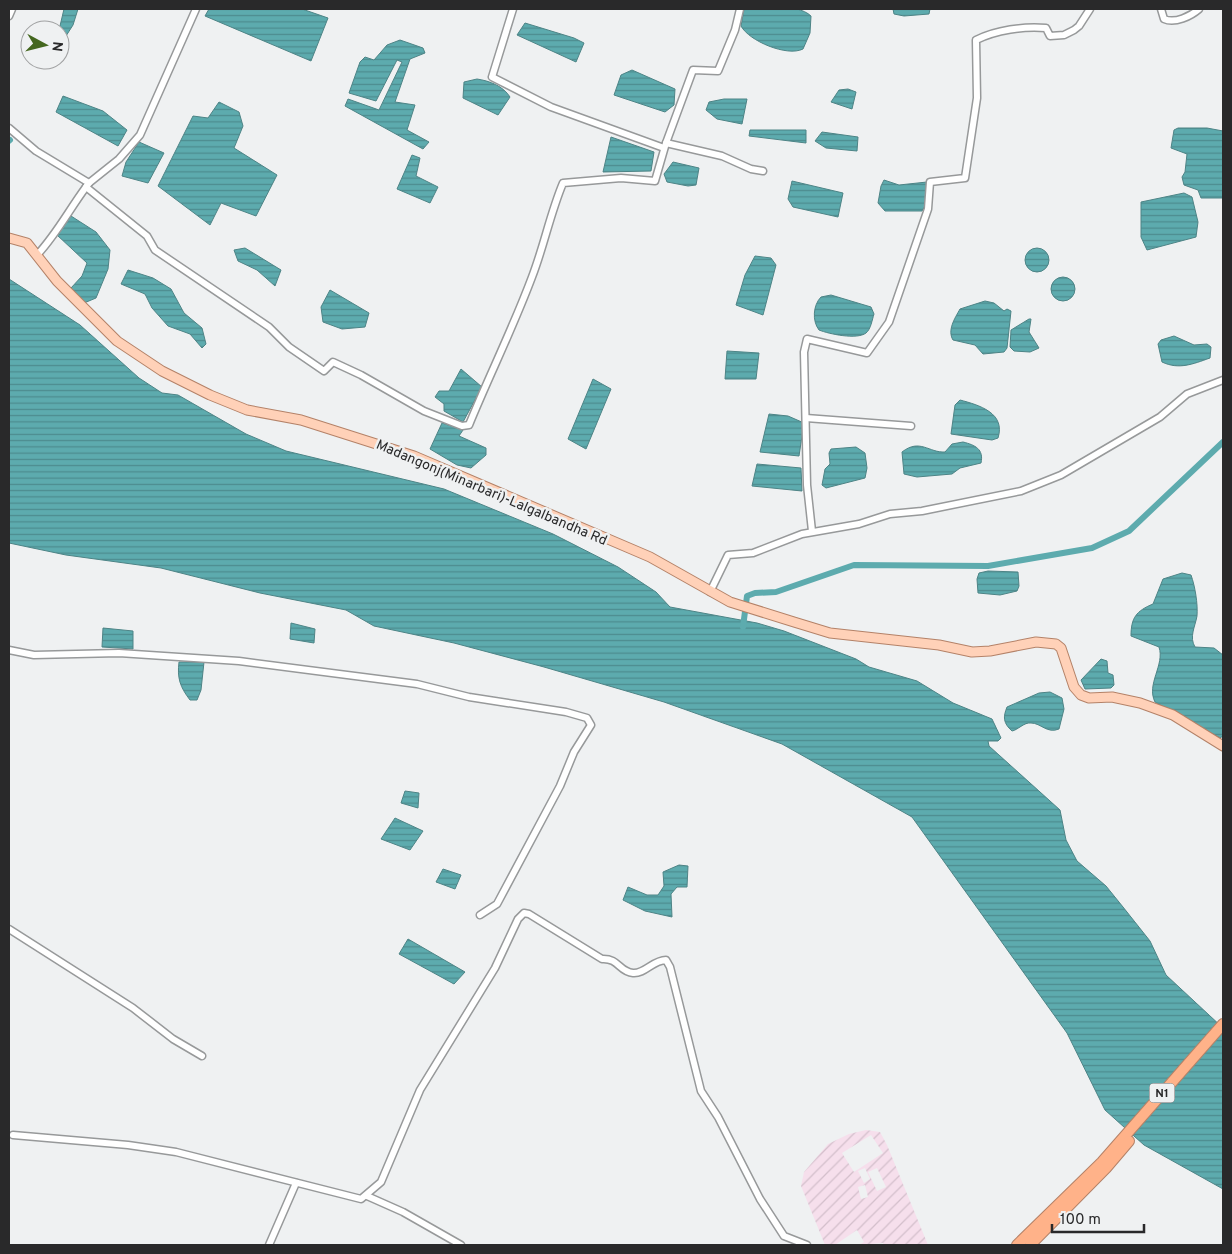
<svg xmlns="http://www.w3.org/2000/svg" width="1232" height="1254" viewBox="0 0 1232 1254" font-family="Overpass,sans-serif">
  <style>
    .industrial { fill: url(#industrial-furrows); fill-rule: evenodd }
    .water { fill: url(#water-rules); stroke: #4d8486 }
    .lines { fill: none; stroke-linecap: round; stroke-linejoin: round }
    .canal { stroke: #5dabae; stroke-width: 6 }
    .minor-casing { stroke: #97999a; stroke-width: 9 }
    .major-casing { stroke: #b48268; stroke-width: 11 }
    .highway-casing { stroke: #b48268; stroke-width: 12 }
    .minor { stroke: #fff; stroke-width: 6 }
    .major { stroke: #ffd1b8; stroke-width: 9 }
    .highway { stroke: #ffb289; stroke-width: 10 }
    .labels { text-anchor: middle; stroke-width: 5; stroke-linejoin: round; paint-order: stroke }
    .shield { fill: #eff1f2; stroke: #646566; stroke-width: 1 }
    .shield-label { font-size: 12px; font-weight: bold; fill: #29292a }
    .street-label { font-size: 14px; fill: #29292a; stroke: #eff1f2 }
  </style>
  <defs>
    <pattern id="industrial-furrows" width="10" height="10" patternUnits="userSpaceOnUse" patternTransform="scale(1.25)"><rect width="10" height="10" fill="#f6dfec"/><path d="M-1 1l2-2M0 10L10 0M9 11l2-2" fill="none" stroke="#d3bfcb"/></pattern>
    <pattern id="water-rules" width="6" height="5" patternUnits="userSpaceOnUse" patternTransform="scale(1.25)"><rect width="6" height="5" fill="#5dabae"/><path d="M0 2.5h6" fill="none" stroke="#4d8b8e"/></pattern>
  </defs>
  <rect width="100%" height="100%" fill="#eff1f2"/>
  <path class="industrial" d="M866 1130 880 1132 887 1145 928 1245H884L883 1243 859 1245 864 1242 857 1230 835 1245H825L801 1186 804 1172 828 1144 849 1134ZM871 1135 883 1153 854 1172 842 1153ZM865 1168 870 1179 864 1183 858 1171ZM877 1168 886 1187 877 1191 868 1172ZM865 1185 868 1197 861 1199 858 1187Z"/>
  <g class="water">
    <polygon points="64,9 78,9 73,25 66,36 60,26"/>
    <polygon points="209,9 302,9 328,18 311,61 205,16"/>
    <path d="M744 9C762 9 796 2 811 16L810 33 803 49C787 57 749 41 741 26Z"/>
    <polygon points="893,9 930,9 929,14 904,16 894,14"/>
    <polygon points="525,23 574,38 584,43 576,62 517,35"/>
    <polygon points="400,40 423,48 425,53 410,59 395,102 415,105 407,130 429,142 423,149 345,106 348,99 379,110 402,62 397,60 376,101 349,93 360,62 365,57 374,60 387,45"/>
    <polygon points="632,70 675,89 674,105 665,112 614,95 621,75"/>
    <path d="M477 79C490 81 503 86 510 97L498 115 463 98 464 82Z"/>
    <polygon points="848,89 856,92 852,109 831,102 839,90"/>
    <polygon points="63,96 103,111 127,130 118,146 56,112"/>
    <polygon points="724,99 747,99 742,124 717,119 706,110 709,102"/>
    <polygon points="219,102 239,112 243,126 234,148 277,175 256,216 221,203 210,225 158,186 193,116 208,118"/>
    <polygon points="1178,128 1207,128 1223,131 1223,198 1201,198 1198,190 1184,185 1182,177 1185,172 1187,154 1171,148 1174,130"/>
    <polygon points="750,130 806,130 806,143 749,136"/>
    <polygon points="822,132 858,137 857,151 826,148 815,141"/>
    <polygon points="611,137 654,152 651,171 603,172"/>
    <polygon points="139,142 164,153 148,183 122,176 126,162"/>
    <polygon points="412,155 420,158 416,176 438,187 430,203 397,189"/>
    <polygon points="673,162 699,168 696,185 688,186 667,182 664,174"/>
    <polygon points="884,180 899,185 927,182 926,204 922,211 885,211 878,203 881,186"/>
    <polygon points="792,181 843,193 838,217 793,207 788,199"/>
    <polygon points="1184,193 1192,197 1198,222 1196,237 1147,250 1141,237 1141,202"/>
    <polygon points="71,216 96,232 110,250 108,269 96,298 84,303 71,288 82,276 87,263 57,235"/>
    <polygon points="245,248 281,270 275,286 257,270 238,261 234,250"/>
    <circle cx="1037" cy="260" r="12"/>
    <polygon points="755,256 771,258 776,265 763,315 736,305 745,275"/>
    <polygon points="128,270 153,278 171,289 184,313 202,328 206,344 202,348 190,334 168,326 152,308 145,294 121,284"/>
    <circle cx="1063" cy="289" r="12"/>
    <polygon points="9,279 80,325 139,378 162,393 178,395 246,434 286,451 444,489 553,534 618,567 656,592 670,607 757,623 784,631 856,659 869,667 917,681 953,703 992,719 1001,738 998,741 988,741 989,746 1060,810 1066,840 1077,861 1106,886 1123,907 1150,941 1166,975 1223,1028 1223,1189 1144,1145 1105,1110 1067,1033 912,817 782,744 664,702 544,667 454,643 374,626 346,610 260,593 161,568 66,555 9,543"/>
    <polygon points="330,290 369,313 365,327 342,329 323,322 321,307"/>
    <path d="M831 295 871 307 874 314C872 320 871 329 866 333 857 340 829 334 819 330 812 321 813 305 821 297Z"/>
    <path d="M985 301 994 303 1004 311 1007 309 1011 311 1007 348 1004 352 983 354 975 345 953 340C947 330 955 318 960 309Z"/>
    <polygon points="1029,319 1031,319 1029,332 1039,348 1030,352 1014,351 1010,347 1011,330"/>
    <path d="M1174 336 1194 345 1207 344 1211 347 1210 358C1193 364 1179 370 1162 362L1158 344 1161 340Z"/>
    <polygon points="727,351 759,353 756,379 725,379"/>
    <polygon points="461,369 482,387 463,422 444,411 444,404 435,397 439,391 449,391"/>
    <polygon points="593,379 611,389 586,449 568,439"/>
    <path d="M960 400C979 405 1006 413 998 438L992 440 951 434 955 405Z"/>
    <polygon points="769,414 788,416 804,423 799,456 760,452"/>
    <polygon points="442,423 463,430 459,436 486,448 486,455 471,468 457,465 430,449"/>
    <path d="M963 442C975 445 984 449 981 463L960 468 952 474 917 477 904 474 902 452C920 438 929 453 945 452L952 444Z"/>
    <polygon points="856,447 865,453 867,468 865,478 826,488 822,485 825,469 830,464 829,453 831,449"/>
    <polygon points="757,464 801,468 802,491 752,486"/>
    <polygon points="988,571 1018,572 1019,586 1017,591 1000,595 978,593 977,579 979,573"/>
    <path d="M1182 573 1191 575C1195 586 1198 604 1197 616 1195 627 1189 637 1195 647L1214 648 1223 655V736L1220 738 1155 702C1146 684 1165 665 1159 647L1131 636C1131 618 1136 611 1153 604L1163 579Z"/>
    <polygon points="291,623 315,629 314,643 290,639"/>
    <polygon points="103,628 133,631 133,649 102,647"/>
    <polygon points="1101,659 1107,661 1108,673 1113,675 1114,685 1111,688 1085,689 1081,680"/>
    <path d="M179 662H204L201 690 197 700H190C180 687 177 678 179 662Z"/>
    <path d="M1050 692 1062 698 1064 709 1059 729C1047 734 1041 723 1031 723 1024 722 1018 730 1012 731 1003 723 1003 717 1007 707L1039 693Z"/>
    <polygon points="405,791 419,793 418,808 401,803"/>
    <polygon points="395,818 423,831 410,850 381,839"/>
    <polygon points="679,865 688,866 687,887 677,887 671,894 672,917 645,911 623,900 628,887 647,895 658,895 664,886 663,872"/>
    <polygon points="443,869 461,875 455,889 436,882"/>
    <polygon points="408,939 465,972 454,984 399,954"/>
  </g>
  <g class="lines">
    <g class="canal">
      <polyline points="9,141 10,140"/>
      <polyline points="743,627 747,596 755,593 776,592 854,565 988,566 1092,548 1129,531 1223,442"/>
    </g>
    <g class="minor-casing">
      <g id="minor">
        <polyline points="513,9 492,77 551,107 664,148"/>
        <path d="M1161 9 1164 19C1175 24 1191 16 1199 9"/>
        <polyline points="9,16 12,9"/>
        <path d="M9 128 36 151 89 183 86 187 147 236 155 250 269 327 289 347 324 371 333 362 361 375 424 411 462 426 469 425C489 376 513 328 532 277 544 246 550 214 563 183L621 178 655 181 666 143 693 70 718 71 735 30 740 9"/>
        <polyline points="666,143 722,156 751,169 763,171"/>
        <polyline points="89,183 119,159 140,135 196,9"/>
        <path d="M37 255C56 235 69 210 86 187"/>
        <polyline points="806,418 911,426"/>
        <path d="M812 531 807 485 804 352 807 339 867 353 889 322 928 209 930 182 965 178 977 98 976 40C996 30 1024 26 1046 28L1050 36 1064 35 1074 30 1079 26 1090 9"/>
        <polyline points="710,592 728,555 753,553 802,534 859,524 890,514 922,511 1021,491 1061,475 1160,417 1187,394 1223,380"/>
        <polyline points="9,650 34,655 119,653 239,661 417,684 469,697 566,712 587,718 591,725 574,752 560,786 497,904 480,915"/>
        <polyline points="9,929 133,1008 173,1039 202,1056"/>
        <path d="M13 1135 128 1145 176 1152 361 1199 381 1182 420 1090 495 968 518 919 524 913 529 914 602 959C619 958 619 972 633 973 645 974 653 960 666 960L670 967 701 1091 718 1117 760 1199 784 1236 807 1245"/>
        <polyline points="367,1196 403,1212 461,1245"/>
        <polyline points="269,1245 296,1183"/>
      </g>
    </g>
    <g class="major-casing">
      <polyline id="major" points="9,238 27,243 57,281 117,341 162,371 210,395 247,410 301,420 414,456 650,557 730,602 794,622 830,633 939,645 972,652 990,651 1036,642 1056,644 1061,648 1074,687 1081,695 1089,698 1112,697 1140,703 1173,715 1223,746"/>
    </g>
    <g class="highway-casing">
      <g id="highway">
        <polyline points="1017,1245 1102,1162 1223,1024"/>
        <polyline points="1030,1245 1106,1168 1129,1141"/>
      </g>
    </g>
    <use href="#minor" class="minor"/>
    <use href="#major" class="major"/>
    <use href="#highway" class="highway"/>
  </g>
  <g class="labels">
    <rect class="shield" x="1149.5" y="1083.5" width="25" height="19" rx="4"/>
    <g class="shield-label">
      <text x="1162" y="1097">N1</text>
    </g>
    <g class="street-label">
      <text transform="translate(492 492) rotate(23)" y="5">Madangonj(Minarbari)-Lalgalbandha Rd</text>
    </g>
  </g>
  <rect width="1232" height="1254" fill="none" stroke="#29292a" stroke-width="20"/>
  <g transform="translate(45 45) rotate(97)"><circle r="24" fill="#eff1f2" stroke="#a0a1a2"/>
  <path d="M0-4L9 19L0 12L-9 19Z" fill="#44671f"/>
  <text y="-8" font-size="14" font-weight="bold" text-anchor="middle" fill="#29292a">N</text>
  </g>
  <path d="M1052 1224v8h92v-8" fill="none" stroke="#29292a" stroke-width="2.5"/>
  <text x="1060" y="1224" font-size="15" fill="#29292a" stroke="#eff1f2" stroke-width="4" paint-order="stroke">100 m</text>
</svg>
